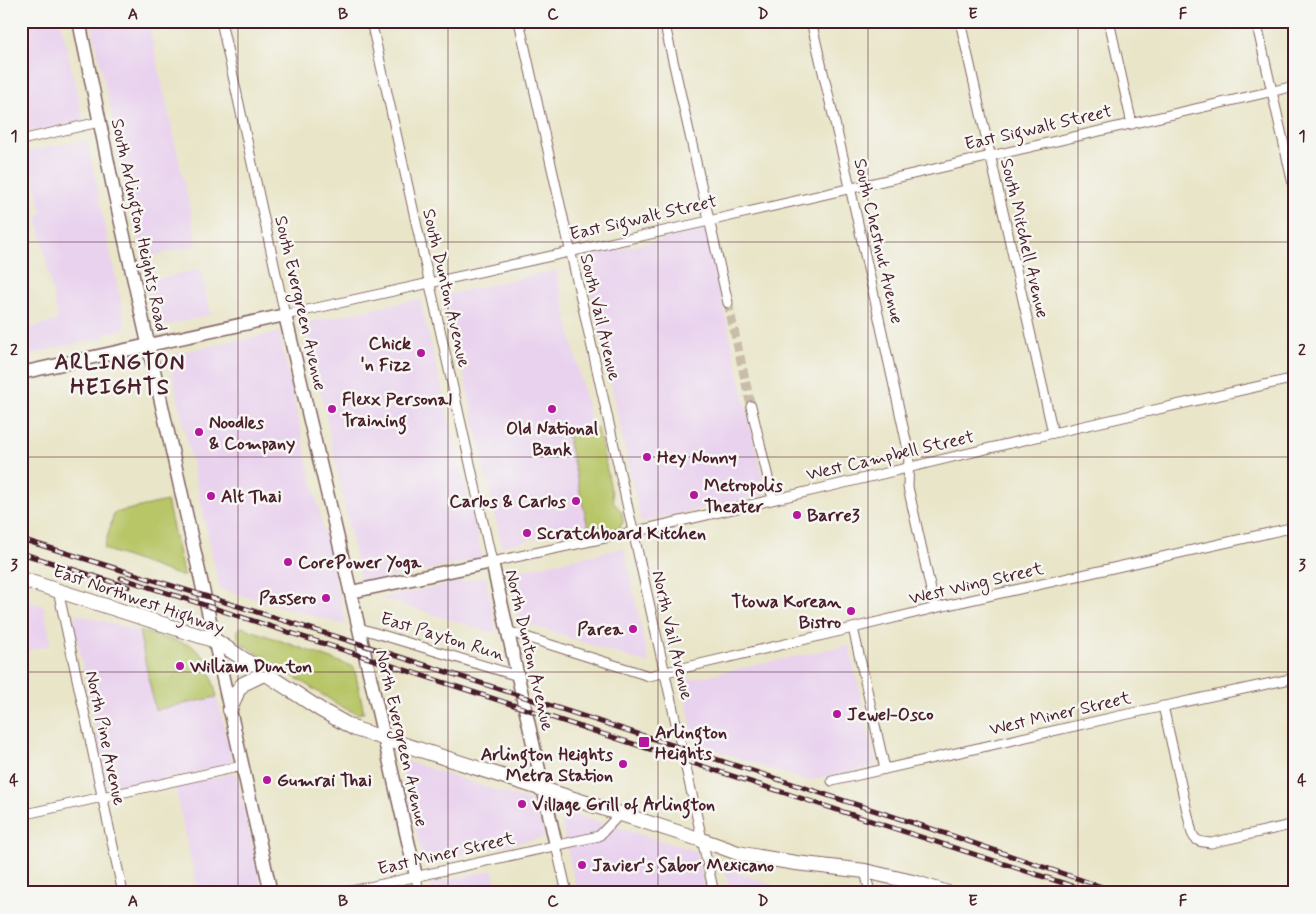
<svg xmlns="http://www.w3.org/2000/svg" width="1316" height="914" viewBox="0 0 1316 914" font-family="Mynerve,sans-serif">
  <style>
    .built { fill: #e9d2ee }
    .green { fill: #b8c668; stroke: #81724a }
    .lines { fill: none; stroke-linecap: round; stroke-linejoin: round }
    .street-tunnel { stroke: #c9bda9; stroke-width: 9; stroke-dasharray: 9 4.5; stroke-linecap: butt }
    .street-casing { stroke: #826462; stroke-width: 11 }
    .secondary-casing { stroke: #826462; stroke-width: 15 }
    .primary-casing { stroke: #826462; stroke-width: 16 }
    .street { stroke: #fff; stroke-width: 9 }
    .secondary { stroke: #fff; stroke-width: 12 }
    .primary { stroke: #fff; stroke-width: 14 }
    .rail-casing { stroke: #4a1f2b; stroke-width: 5 }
    .rail { stroke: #f6f6f2; stroke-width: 3; stroke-dasharray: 9; stroke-linecap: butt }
    .grid { fill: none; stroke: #4a1f2b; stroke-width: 1; stroke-opacity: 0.55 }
    .poi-dot { fill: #b5179e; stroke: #f6f6f2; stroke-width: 2 }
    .labels { text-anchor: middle; stroke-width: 5; stroke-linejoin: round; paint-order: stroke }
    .street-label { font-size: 18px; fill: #4a1f2b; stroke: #f6f6f2 }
    .poi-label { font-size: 18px; font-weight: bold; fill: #4a1f2b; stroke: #f6f6f2; text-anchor: start }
    .district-label { font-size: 22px; font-weight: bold; letter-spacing: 1px; fill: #4a1f2b; stroke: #f6f6f2 }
    .neatline { fill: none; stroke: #4a1f2b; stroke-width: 2 }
    .grid-label { font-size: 16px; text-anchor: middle; font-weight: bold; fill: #4a1f2b }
  </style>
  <rect width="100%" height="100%" fill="#f6f6f2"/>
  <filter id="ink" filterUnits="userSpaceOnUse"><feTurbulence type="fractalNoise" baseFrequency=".02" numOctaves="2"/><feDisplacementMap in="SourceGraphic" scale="10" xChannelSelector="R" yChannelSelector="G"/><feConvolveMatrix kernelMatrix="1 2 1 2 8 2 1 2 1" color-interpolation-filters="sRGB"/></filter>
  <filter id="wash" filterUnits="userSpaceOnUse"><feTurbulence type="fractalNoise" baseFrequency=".0096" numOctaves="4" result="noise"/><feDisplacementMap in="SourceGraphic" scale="20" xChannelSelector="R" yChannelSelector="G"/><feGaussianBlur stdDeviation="1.12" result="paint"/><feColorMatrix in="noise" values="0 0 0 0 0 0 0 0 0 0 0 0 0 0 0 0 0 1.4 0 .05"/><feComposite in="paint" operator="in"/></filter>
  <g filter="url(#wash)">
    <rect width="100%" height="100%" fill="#e9e5c8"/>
    <g class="built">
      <polygon points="21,21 60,21 83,117 80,122 28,132 21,103"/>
      <polygon points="91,21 148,21 198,245 143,258"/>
      <polygon points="87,140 126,328 106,333 103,338 21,356 21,330 58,320 37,215 42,214 28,151"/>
      <polygon points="706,230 766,494 641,522 583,257"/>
      <polygon points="200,269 211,315 159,327 148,281"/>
      <polygon points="556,270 592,429 567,435 588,527 502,546 446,295"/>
      <polygon points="420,299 482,556 481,558 368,583 360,578 306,323"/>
      <polygon points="279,332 305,450 346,625 220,589 170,364 176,353"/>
      <polygon points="624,548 649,664 519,621 509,573"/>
      <polygon points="485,577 496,627 494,633 380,598"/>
      <polygon points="21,599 44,606 51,645 21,652"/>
      <polygon points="77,614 139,631 155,710 217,697 233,764 108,790 73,619"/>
      <polygon points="849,645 876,766 805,781 695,743 682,681"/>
      <polygon points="400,759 538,804 545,837 423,863"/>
      <polygon points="236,773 263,893 198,893 175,786"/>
      <polygon points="559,810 696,851 706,893 577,893"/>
      <polygon points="725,868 781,888 804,893 730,893"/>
      <polygon points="493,870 497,893 432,893 430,884"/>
    </g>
    <g class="green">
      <polygon points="598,428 614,503 622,512 623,522 619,529 593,531 588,527 567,434"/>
      <polygon points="167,501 184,577 104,549 114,513"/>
      <polygon points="242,627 354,667 364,712 358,714 342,707 239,642 237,630"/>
      <polygon points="139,631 191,645 207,660 217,697 155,710"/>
    </g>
  </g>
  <g filter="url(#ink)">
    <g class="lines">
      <polyline class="street-tunnel" points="728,303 751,406"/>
      <g class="street-casing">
        <g id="street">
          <polyline points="221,21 285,315 709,221 1295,86"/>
          <polyline points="371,21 492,562 633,532 836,485 1053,433 1295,378"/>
          <polyline points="519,21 714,893"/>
          <polyline points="664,21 728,303"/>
          <polyline points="811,21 850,187 909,454 908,487 935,608"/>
          <polyline points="960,21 1053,433"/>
          <polyline points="1109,21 1132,124"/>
          <polyline points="1256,21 1295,193"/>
          <polyline points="21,140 99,122"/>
          <polyline points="751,406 773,499"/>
          <polyline points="58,590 123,893"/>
          <polyline points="359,628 518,676"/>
          <polyline points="853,628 885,769"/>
          <polyline points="507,631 649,676 853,628 935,608 1295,527"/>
          <path d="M1163 706 1192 833C1195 842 1202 842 1211 843L1295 824"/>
          <polyline points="832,781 1128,714 1295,678"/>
          <polyline points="21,815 242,766"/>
          <polyline points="556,845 567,893"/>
          <polyline points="865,871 870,893"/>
          <polyline points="416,876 419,893"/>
          <polyline points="342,893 599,836 620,814"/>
        </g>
      </g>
      <g class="secondary-casing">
        <g id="secondary">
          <polyline points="79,21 113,187 271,893"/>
          <polyline points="21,373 285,315 348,581 416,876"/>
          <polyline points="351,592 492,562 556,845"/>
        </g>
      </g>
      <g class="primary-casing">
        <g id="primary">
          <polyline points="21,579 216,641 321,710 355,729 702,840 738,853 759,857 796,863 865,871 917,883 948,893"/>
          <polyline points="230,710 238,690 243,684 266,673"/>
        </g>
      </g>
      <use href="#street" class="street"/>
      <use href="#secondary" class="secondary"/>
      <use href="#primary" class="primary"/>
      <g class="rail-casing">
        <g id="rail">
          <polyline points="21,539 363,645 938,831 1120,893"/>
          <polyline points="21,553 128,587"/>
          <polyline points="121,578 1094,893"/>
        </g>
      </g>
      <use href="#rail" class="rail"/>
    </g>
  </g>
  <path class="grid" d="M238 21V893M448 21V893M658 21V893M868 21V893M1078 21V893M21 242H1295M21 457H1295M21 672H1295"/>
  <g class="poi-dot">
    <circle cx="421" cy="353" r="5"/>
    <circle cx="332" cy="409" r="5"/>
    <circle cx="552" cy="409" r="5"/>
    <circle cx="199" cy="432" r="5"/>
    <circle cx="647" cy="457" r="5"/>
    <circle cx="694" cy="495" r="5"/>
    <circle cx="211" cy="496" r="5"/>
    <circle cx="576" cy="501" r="5"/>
    <circle cx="797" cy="515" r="5"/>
    <circle cx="527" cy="533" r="5"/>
    <circle cx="288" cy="562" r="5"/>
    <circle cx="326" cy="598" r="5"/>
    <circle cx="851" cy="611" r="5"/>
    <circle cx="633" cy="629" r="5"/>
    <circle cx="180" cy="666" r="5"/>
    <circle cx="837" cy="714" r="5"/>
    <rect x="638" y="736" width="12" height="12" rx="2.5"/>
    <circle cx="623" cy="764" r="5"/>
    <circle cx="267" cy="780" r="5"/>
    <circle cx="522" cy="804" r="5"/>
    <circle cx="582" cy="865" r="5"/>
  </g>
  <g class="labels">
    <g class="street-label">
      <text transform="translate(1038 127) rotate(-13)" y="6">East Sigwalt Street</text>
      <text transform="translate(643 217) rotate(-13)" y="6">East Sigwalt Street</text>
      <text transform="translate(140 225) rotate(78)" y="6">South Arlington Heights Road</text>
      <text transform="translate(1025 238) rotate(77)" y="6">South Mitchell Avenue</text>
      <text transform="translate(879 241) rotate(77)" y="6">South Chestnut Avenue</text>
      <text transform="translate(447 288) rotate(77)" y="6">South Dunton Avenue</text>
      <text transform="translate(301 303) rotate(77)" y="6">South Evergreen Avenue</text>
      <text transform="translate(601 317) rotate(77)" y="6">South Vail Avenue</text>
      <text transform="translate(890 455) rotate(-13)" y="6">West Campbell Street</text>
      <text transform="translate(976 583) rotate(-13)" y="6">West Wing Street</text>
      <text transform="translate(139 599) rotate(19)" y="6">East Northwest Highway</text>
      <text transform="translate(673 635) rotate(77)" y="6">North Vail Avenue</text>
      <text transform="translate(443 636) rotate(17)" y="6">East Payton Run</text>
      <text transform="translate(530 650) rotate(77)" y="6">North Dunton Avenue</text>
      <text transform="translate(1060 713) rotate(-13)" y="6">West Miner Street</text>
      <text transform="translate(106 738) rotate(78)" y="6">North Pine Avenue</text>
      <text transform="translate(402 738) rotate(77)" y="6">North Evergreen Avenue</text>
      <text transform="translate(446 853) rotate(-13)" y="6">East Miner Street</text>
    </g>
    <g class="poi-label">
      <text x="411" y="349" text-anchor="end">Chick<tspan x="411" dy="21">'n Fizz</tspan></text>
      <text x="342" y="405">Flexx Personal<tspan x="342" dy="21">Training</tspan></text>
      <text x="209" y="428">Noodles<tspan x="209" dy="21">&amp; Company</tspan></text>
      <text x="552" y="434" text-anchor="middle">Old National<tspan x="552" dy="21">Bank</tspan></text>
      <text x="657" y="463">Hey Nonny</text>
      <text x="704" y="491">Metropolis<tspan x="704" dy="21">Theater</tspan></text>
      <text x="221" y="502">Alt Thai</text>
      <text x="566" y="507" text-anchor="end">Carlos &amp; Carlos</text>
      <text x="807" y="521">Barre3</text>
      <text x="537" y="539">Scratchboard Kitchen</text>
      <text x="298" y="568">CorePower Yoga</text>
      <text x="316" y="604" text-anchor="end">Passero</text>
      <text x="841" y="607" text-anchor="end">Ttowa Korean<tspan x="841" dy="21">Bistro</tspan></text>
      <text x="623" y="635" text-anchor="end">Parea</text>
      <text x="190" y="672">William Dunton</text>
      <text x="847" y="720">Jewel-Osco</text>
      <text x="655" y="738">Arlington<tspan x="655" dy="21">Heights</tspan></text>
      <text x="613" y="760" text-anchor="end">Arlington Heights<tspan x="613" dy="21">Metra Station</tspan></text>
      <text x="277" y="786">Gumrai Thai</text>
      <text x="532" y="810">Village Grill of Arlington</text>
      <text x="592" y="871">Javier's Sabor Mexicano</text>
    </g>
    <g class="district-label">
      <text x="120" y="369">ARLINGTON<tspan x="120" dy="25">HEIGHTS</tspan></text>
    </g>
  </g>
  <rect width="1316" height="914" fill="none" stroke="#f6f6f2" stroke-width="55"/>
  <rect x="28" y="28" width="1260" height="858" class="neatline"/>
  <g class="grid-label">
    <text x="133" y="19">A</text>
    <text x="343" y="19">B</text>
    <text x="553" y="19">C</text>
    <text x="763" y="19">D</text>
    <text x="973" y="19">E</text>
    <text x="1183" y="19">F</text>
    <text x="14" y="141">1</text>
    <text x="1302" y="141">1</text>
    <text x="14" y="355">2</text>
    <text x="1302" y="355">2</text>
    <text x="14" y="570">3</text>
    <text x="1302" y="570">3</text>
    <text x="14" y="785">4</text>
    <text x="1302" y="785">4</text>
    <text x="133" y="906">A</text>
    <text x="343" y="906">B</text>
    <text x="553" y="906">C</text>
    <text x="763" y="906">D</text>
    <text x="973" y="906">E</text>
    <text x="1183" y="906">F</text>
  </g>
</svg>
